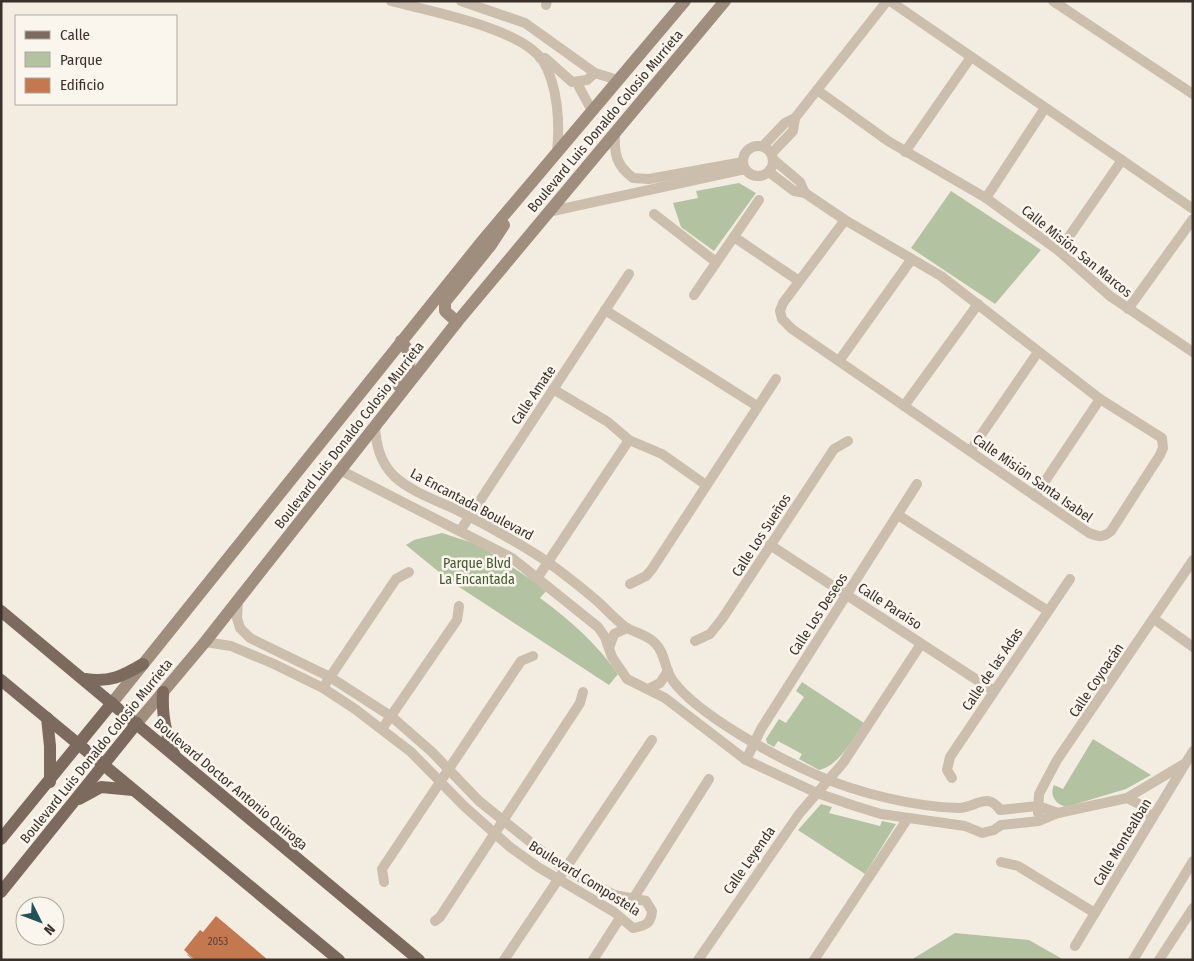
<svg xmlns="http://www.w3.org/2000/svg" width="1194" height="961" viewBox="0 0 1194 961" font-family="'Fira Sans Condensed',sans-serif">
  <style>
    .green { fill: #b3c2a1 }
    .building { fill: #c4784f; filter: url(#shadow) }
    .lines { fill: none; stroke-linecap: round; stroke-linejoin: round }
    .minor { stroke: #ccbead; stroke-width: 10 }
    .secondary { stroke: #9f8e7e; stroke-width: 12 }
    .primary { stroke: #7b6a5d; stroke-width: 12 }
    .labels { text-anchor: middle; stroke-width: 5; stroke-linejoin: round; paint-order: stroke }
    .number-label { font-size: 11px; fill: #5c4334 }
    .street-label { font-size: 14px; fill: #3a312b; stroke: #faf6ee }
    .park-label { font-size: 14px; fill: #45582f; stroke: #faf6ee }
  </style>
  <defs>
    <filter id="shadow"><feDropShadow dx="3" dy="5" stdDeviation="0" flood-color="#0004"/></filter>
  </defs>
  <rect width="100%" height="100%" fill="#f3ede1"/>
  <g class="green">
    <polygon points="739,183 756,193 714,251 681,227 673,203 698,198 696,191"/>
    <polygon points="951,191 1041,250 995,304 911,248"/>
    <path d="M442 533 479 545 547 590 540 598C571 621 596 643 618 674L609 685 450 581 406 545 414 540Z"/>
    <path d="M802 682 864 723C852 739 840 765 819 770L799 759 802 754 778 741 774 747 767 743 766 739 779 719 786 723 804 697 796 691Z"/>
    <path d="M1093 739 1151 775 1126 789 1066 807C1056 804 1049 796 1054 785L1063 789Z"/>
    <polygon points="821,804 832,807 829,813 880,826 882,821 896,824 865,874 798,830"/>
    <polygon points="955,933 1029,940 1064,960 911,960"/>
  </g>
  <polygon class="building" points="216,916 268,960 195,960 184,950 200,930 203,932"/>
  <g class="lines">
    <g class="minor">
      <path d="M391 1C429 11 521 28 543 61 558 86 560 123 557 152"/>
      <polyline points="461,1 525,23 595,73 618,80"/>
      <polyline points="890,1 1193,209"/>
      <polyline points="1053,1 1193,94"/>
      <polyline points="546,5 547,1"/>
      <polyline points="540,58 545,58 572,82 587,80 595,73"/>
      <polyline points="577,83 592,111"/>
      <polyline points="817,90 888,141 986,198 1059,251 1110,296 1193,352"/>
      <path d="M615 133C614 154 616 165 633 178L649 179 743 162"/>
      <circle cx="758" cy="161" r="15"/>
      <polyline points="763,146 785,123 795,118 887,1"/>
      <polyline points="905,152 971,57"/>
      <polyline points="772,153 793,131 795,118"/>
      <polyline points="774,160 800,182 805,193"/>
      <path d="M769 172 794 191 805 193 845 220 941 276 1100 399 1162 438 1163 448 1160 455 1111 531C1103 538 1099 537 1089 533L792 329 782 319 780 311 783 303 845 220"/>
      <polyline points="986,198 1045,108"/>
      <polyline points="548,212 745,169"/>
      <polyline points="654,214 716,262"/>
      <polyline points="734,237 799,281"/>
      <polyline points="1059,251 1122,160"/>
      <polyline points="694,295 759,200"/>
      <polyline points="1128,309 1193,219"/>
      <polyline points="605,310 757,406"/>
      <polyline points="839,361 911,260"/>
      <polyline points="553,389 608,422 629,440 662,454 706,485"/>
      <polyline points="904,406 978,304"/>
      <path d="M375 426C376 445 380 462 394 476 410 491 435 500 455 509 483 523 510 538 537 555 557 568 577 584 596 600 605 608 614 618 624 626 634 633 646 634 655 643 666 654 664 669 673 681 699 716 778 758 819 776 858 793 915 807 959 808 975 808 987 791 1000 810L1038 806 1058 813"/>
      <polyline points="970,451 1038,352"/>
      <polyline points="340,470 512,558 598,627 605,637 612,657 627,679 665,698 746,760 817,793 855,806 881,814 965,826 982,833 994,830 1001,825 1039,821 1058,813 1127,798 1141,805 1152,818"/>
      <polyline points="1035,496 1100,399"/>
      <polyline points="898,515 1048,611"/>
      <polyline points="460,531 629,274"/>
      <polyline points="770,545 994,691"/>
      <polyline points="538,577 629,440"/>
      <polyline points="630,584 646,576 652,569 776,379"/>
      <polyline points="1154,619 1193,647"/>
      <polyline points="695,641 710,634 722,619 834,449 848,441"/>
      <path d="M205 642 231 646 274 664 323 688 355 709 411 752 464 806 510 847 538 867 614 912 633 928C645 926 651 924 652 911L646 901 614 895 564 869 479 801 432 752 392 717 330 677 250 638 240 628 237 618 238 600"/>
      <polyline points="609,648 614,634 627,628"/>
      <polyline points="326,683 396,579 409,572"/>
      <polyline points="648,689 660,683 668,671"/>
      <polyline points="382,729 457,620 459,606"/>
      <polyline points="746,760 761,729 917,484"/>
      <polyline points="952,778 947,770 950,757 1070,579"/>
      <polyline points="1127,798 1184,764"/>
      <polyline points="1038,813 1039,794 1057,760 1193,560"/>
      <polyline points="1001,862 1018,866 1095,913"/>
      <polyline points="384,882 382,869 521,661 533,656"/>
      <polyline points="633,899 709,779"/>
      <polyline points="435,921 440,917 580,703 583,692"/>
      <polyline points="1075,946 1193,751"/>
      <polyline points="504,960 652,740"/>
      <polyline points="593,960 620,918"/>
      <polyline points="698,960 799,814 843,763 921,644"/>
      <polyline points="814,960 908,818"/>
      <polyline points="1133,960 1193,861"/>
      <polyline points="1159,960 1193,908"/>
    </g>
    <g class="secondary">
      <polyline points="457,322 445,311 445,302 491,245 504,225"/>
      <path d="M398 385C409 369 416 357 401 341"/>
      <polyline points="112,703 483,240 685,1"/>
      <polyline points="137,723 205,642 457,322 725,1"/>
    </g>
    <g class="primary">
      <polyline points="1,611 419,960"/>
      <path d="M85 679C109 683 123 676 143 664"/>
      <polyline points="1,680 339,960"/>
      <path d="M163 692C162 715 165 732 174 753"/>
      <polyline points="47,718 50,746 50,782"/>
      <polyline points="79,799 101,787 133,790"/>
      <polyline points="1,839 112,703"/>
      <polyline points="1,892 137,723"/>
    </g>
  </g>
  <g class="labels">
    <g class="number-label">
      <text x="218" y="945">2053</text>
    </g>
    <g class="street-label">
      <text transform="translate(605 121) rotate(-50)" y="5">Boulevard Luis Donaldo Colosio Murrieta</text>
      <text transform="translate(1077 251) rotate(39)" y="5">Calle Misión San Marcos</text>
      <text transform="translate(533 395) rotate(-56)" y="5">Calle Amate</text>
      <text transform="translate(349 435) rotate(-52)" y="5">Boulevard Luis Donaldo Colosio Murrieta</text>
      <text transform="translate(1033 478) rotate(35)" y="5">Calle Misión Santa Isabel</text>
      <text transform="translate(472 504) rotate(28)" y="5">La Encantada Boulevard</text>
      <text transform="translate(761 535) rotate(-57)" y="5">Calle Los Sueños</text>
      <text transform="translate(890 606) rotate(33)" y="5">Calle Paraíso</text>
      <text transform="translate(818 614) rotate(-57)" y="5">Calle Los Deseos</text>
      <text transform="translate(992 669) rotate(-56)" y="5">Calle de las Adas</text>
      <text transform="translate(1096 680) rotate(-56)" y="5">Calle Coyoacán</text>
      <text transform="translate(96 751) rotate(-51)" y="5">Boulevard Luis Donaldo Colosio Murrieta</text>
      <text transform="translate(231 784) rotate(40)" y="5">Boulevard Doctor Antonio Quiroga</text>
      <text transform="translate(1122 842) rotate(-59)" y="5">Calle Montealban</text>
      <text transform="translate(749 860) rotate(-55)" y="5">Calle Leyenda</text>
      <text transform="translate(585 878) rotate(32)" y="5">Boulevard Compostela</text>
    </g>
    <g class="park-label">
      <text x="477" y="568">Parque Blvd<tspan x="477" dy="16">La Encantada</tspan></text>
    </g>
  </g>
  <rect width="1194" height="961" fill="none" stroke="#3a312b" stroke-width="5"/>
  <rect x="15" y="15" width="162" height="90" fill="#faf6ee" stroke="#ada7a0"/>
  <rect x="25" y="31" width="25" height="8" fill="#7b6a5d" stroke="#ada7a0"/>
  <text x="60" y="40" font-size="15" fill="#3a312b">Calle</text>
  <rect x="25" y="52" width="25" height="15" fill="#b3c2a1" stroke="#ada7a0"/>
  <text x="60" y="65" font-size="15" fill="#3a312b">Parque</text>
  <rect x="25" y="78" width="25" height="15" fill="#c4784f" stroke="#ada7a0"/>
  <text x="60" y="90" font-size="15" fill="#3a312b">Edificio</text>
  <g transform="translate(40 921) rotate(132)"><circle r="24" fill="#faf6ee" stroke="#ada7a0"/>
  <path d="M0-4L9 19L0 12L-9 19Z" fill="#21515b"/>
  <text y="-8" font-size="14" font-weight="bold" text-anchor="middle" fill="#3a312b">N</text>
  </g>
</svg>
